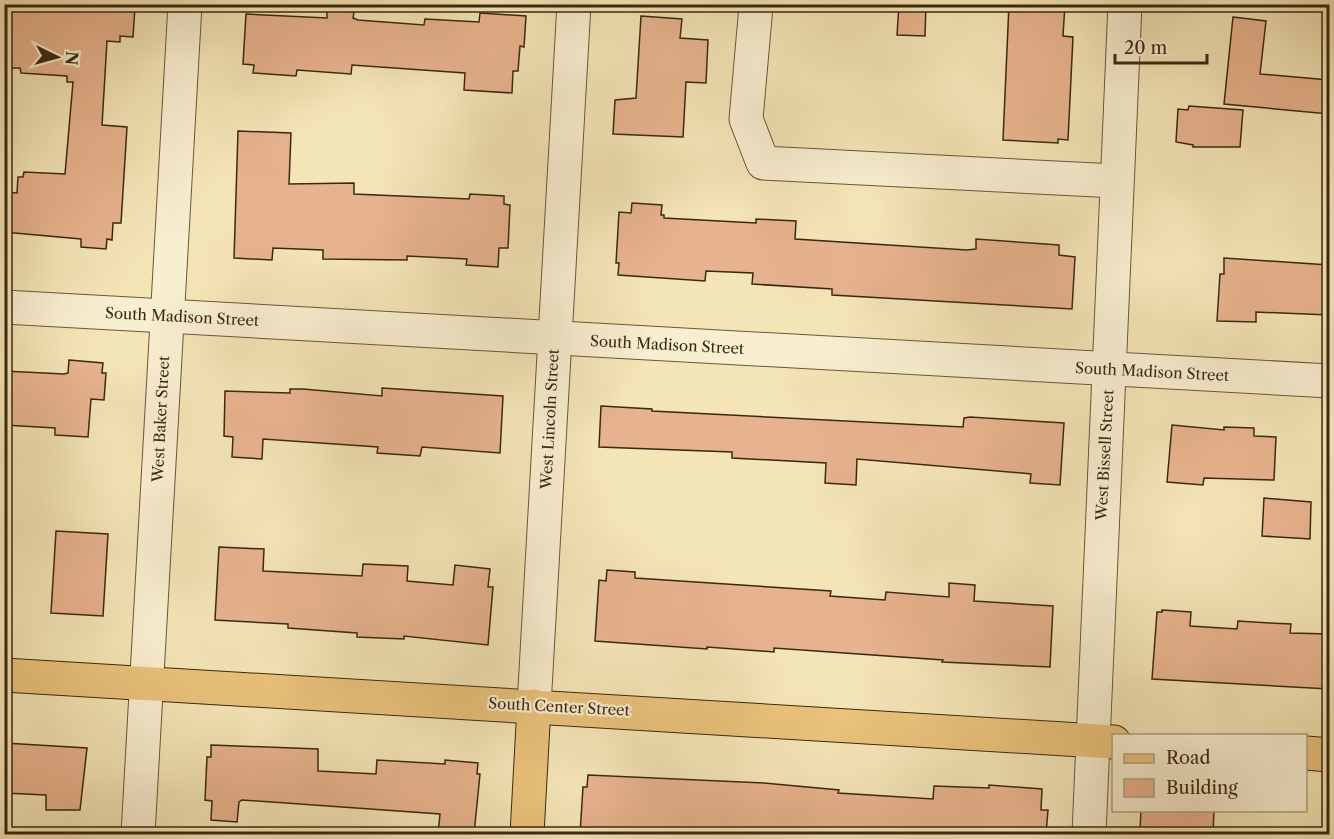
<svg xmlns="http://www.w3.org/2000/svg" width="1334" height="839" viewBox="0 0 1334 839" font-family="'Libre Caslon Text',serif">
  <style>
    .building { fill: #e7b38e; stroke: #3b2812; stroke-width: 1.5 }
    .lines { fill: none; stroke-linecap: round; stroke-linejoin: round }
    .minor-casing { stroke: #69573b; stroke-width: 35 }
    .major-casing { stroke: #3b2812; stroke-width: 35 }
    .minor { stroke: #f8eed0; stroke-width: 33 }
    .major { stroke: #eac27b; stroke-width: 33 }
    .labels { text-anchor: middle; stroke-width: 4.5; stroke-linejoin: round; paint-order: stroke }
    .street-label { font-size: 15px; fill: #3b2812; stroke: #f8eed0 }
  </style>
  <rect width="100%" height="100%" fill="#f4e5b6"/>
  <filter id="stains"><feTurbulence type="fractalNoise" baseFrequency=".00333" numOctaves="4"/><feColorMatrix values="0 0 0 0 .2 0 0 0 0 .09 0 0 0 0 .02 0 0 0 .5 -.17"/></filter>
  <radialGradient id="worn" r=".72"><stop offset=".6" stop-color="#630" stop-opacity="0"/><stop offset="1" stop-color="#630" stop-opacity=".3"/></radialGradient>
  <g class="building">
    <polygon points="72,4 135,6 133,37 120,36 120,42 107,41 102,125 127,127 121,223 113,223 112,240 107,239 106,249 81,247 81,239 4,232 4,192 17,193 18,177 23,177 24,172 65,174 73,82 67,82 67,76 21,73 20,68 8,68 4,6 71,10"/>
    <polygon points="899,4 926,4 925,36 897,35"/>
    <polygon points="1009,4 1065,4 1063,36 1073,37 1068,140 1058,139 1058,143 1003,140"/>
    <polygon points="327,10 354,12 353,18 358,20 424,25 425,19 479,22 480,13 526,16 524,47 520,46 518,71 513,71 512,93 464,90 465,73 352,65 351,74 297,70 296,76 253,73 254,65 243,64 246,14 327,18"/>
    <polygon points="641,16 682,19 680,38 708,40 706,83 686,82 683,137 613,134 615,100 636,98"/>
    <polygon points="1233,17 1266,21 1260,74 1329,80 1329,114 1224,104"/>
    <polygon points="1189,106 1243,110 1240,147 1193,147 1193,145 1176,142 1178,109 1188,110"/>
    <polygon points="238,131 291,133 289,184 354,183 354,194 469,199 470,194 504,196 504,204 510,205 508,248 499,248 498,267 466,265 467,259 407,256 407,260 323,259 323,250 273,248 272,260 234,258"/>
    <polygon points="632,203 662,205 661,215 664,215 664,218 756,223 756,219 796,221 795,239 967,250 976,249 976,239 1059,245 1059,255 1075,257 1072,309 832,295 832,289 752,284 753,273 706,271 705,281 618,275 619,263 616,263 619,212 631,213"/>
    <polygon points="1224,258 1329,265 1329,315 1256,312 1256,322 1217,321 1220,274 1224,274"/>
    <polygon points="69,360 103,363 102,373 106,373 104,400 91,399 88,437 55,435 55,428 4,425 4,371 64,374 68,373"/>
    <polygon points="382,388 503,396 500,453 422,447 420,456 377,453 378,447 263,439 262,459 232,457 233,437 224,436 225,391 290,393 290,389 303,389 382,396"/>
    <polygon points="601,406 652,409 652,411 963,427 964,418 970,417 1064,423 1060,485 1030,483 1031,474 1022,473 857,459 856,485 825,483 826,463 732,458 732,452 599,447"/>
    <polygon points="1172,425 1224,430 1224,427 1254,428 1254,436 1276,437 1274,480 1204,478 1203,485 1167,482"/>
    <polygon points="1264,498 1311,502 1310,539 1262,536"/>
    <polygon points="56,531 108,534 103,616 51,613"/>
    <polygon points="219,547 264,549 263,571 362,576 363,564 408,566 407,581 453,585 455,565 490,569 488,587 493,587 488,645 404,636 404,639 357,637 357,633 288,628 288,624 215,620"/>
    <polygon points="607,570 635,572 635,578 831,591 830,596 885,600 886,592 949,597 949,583 975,585 974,601 1053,606 1050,667 942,662 943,660 774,648 774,652 707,647 707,649 595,641 599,580 606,581"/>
    <polygon points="1162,610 1191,612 1190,626 1237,629 1238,621 1270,623 1291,624 1290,633 1329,634 1329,689 1152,679 1157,612 1162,612"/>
    <polygon points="4,743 87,748 80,810 46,810 46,795 4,793"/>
    <polygon points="211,745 318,749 318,771 376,774 377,760 445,764 445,760 478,763 477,774 480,774 474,834 438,834 440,814 242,800 239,802 237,822 211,820 212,801 205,800 207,757 211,757"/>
    <polygon points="588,775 764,783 839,790 838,793 933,799 934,786 989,788 989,785 1042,789 1041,810 1048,810 1046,834 977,831 977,834 580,834 583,787 587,787"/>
    <polygon points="1141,810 1214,810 1213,834 1140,831"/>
  </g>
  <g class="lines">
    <g class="minor-casing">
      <g id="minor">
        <polyline points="756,6 746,119 763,163 1116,181"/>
        <polyline points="4,307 1330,381"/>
        <polyline points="534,706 574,4"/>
        <polyline points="138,834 185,4"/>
        <polyline points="1089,834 1125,4"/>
      </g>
    </g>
    <g class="major-casing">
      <g id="major">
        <polyline points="4,675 1114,742"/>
        <polyline points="1306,753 1330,755"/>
        <polyline points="527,834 534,706"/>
      </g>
    </g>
    <use href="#minor" class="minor"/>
    <use href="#major" class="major"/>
  </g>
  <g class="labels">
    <g class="street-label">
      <text transform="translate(182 317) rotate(3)" y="5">South Madison Street</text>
      <text transform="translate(667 345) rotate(3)" y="5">South Madison Street</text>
      <text transform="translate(1152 372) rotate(3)" y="5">South Madison Street</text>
      <text transform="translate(161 419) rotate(-87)" y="5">West Baker Street</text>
      <text transform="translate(550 419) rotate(-87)" y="5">West Lincoln Street</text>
      <text transform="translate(1105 455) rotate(-87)" y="5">West Bissell Street</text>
      <text transform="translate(559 707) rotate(3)" y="5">South Center Street</text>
    </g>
  </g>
  <rect width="1334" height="839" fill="none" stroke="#f4e5b6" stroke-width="24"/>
  <rect x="6" y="6" width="1322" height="827" fill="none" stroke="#3b2812" stroke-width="3"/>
  <rect x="12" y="12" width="1310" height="815" fill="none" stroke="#3b2812" stroke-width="1.5"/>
  <rect x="1112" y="734" width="195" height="78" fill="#f8eed0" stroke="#ac9f84" stroke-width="1.5"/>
  <rect x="1124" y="754" width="30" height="9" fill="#eac27b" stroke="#ac9f84" stroke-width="1.5"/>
  <text x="1166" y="764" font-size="18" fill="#3b2812">Road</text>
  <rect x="1124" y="779" width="30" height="18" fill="#e7b38e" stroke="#ac9f84" stroke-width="1.5"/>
  <text x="1166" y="794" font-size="18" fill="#3b2812">Building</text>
  <g transform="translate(57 57) rotate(95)" stroke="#f8eed0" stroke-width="4.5" paint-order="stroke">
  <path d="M0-4.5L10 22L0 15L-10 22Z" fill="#3b2812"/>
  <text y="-9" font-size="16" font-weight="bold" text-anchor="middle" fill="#3b2812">N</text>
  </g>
  <path d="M1115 54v9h92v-9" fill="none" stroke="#3b2812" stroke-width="3"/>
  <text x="1124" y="54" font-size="18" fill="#3b2812" stroke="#f8eed0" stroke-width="4.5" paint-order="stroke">20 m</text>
  <rect width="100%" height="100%" filter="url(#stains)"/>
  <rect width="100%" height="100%" fill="url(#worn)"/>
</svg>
